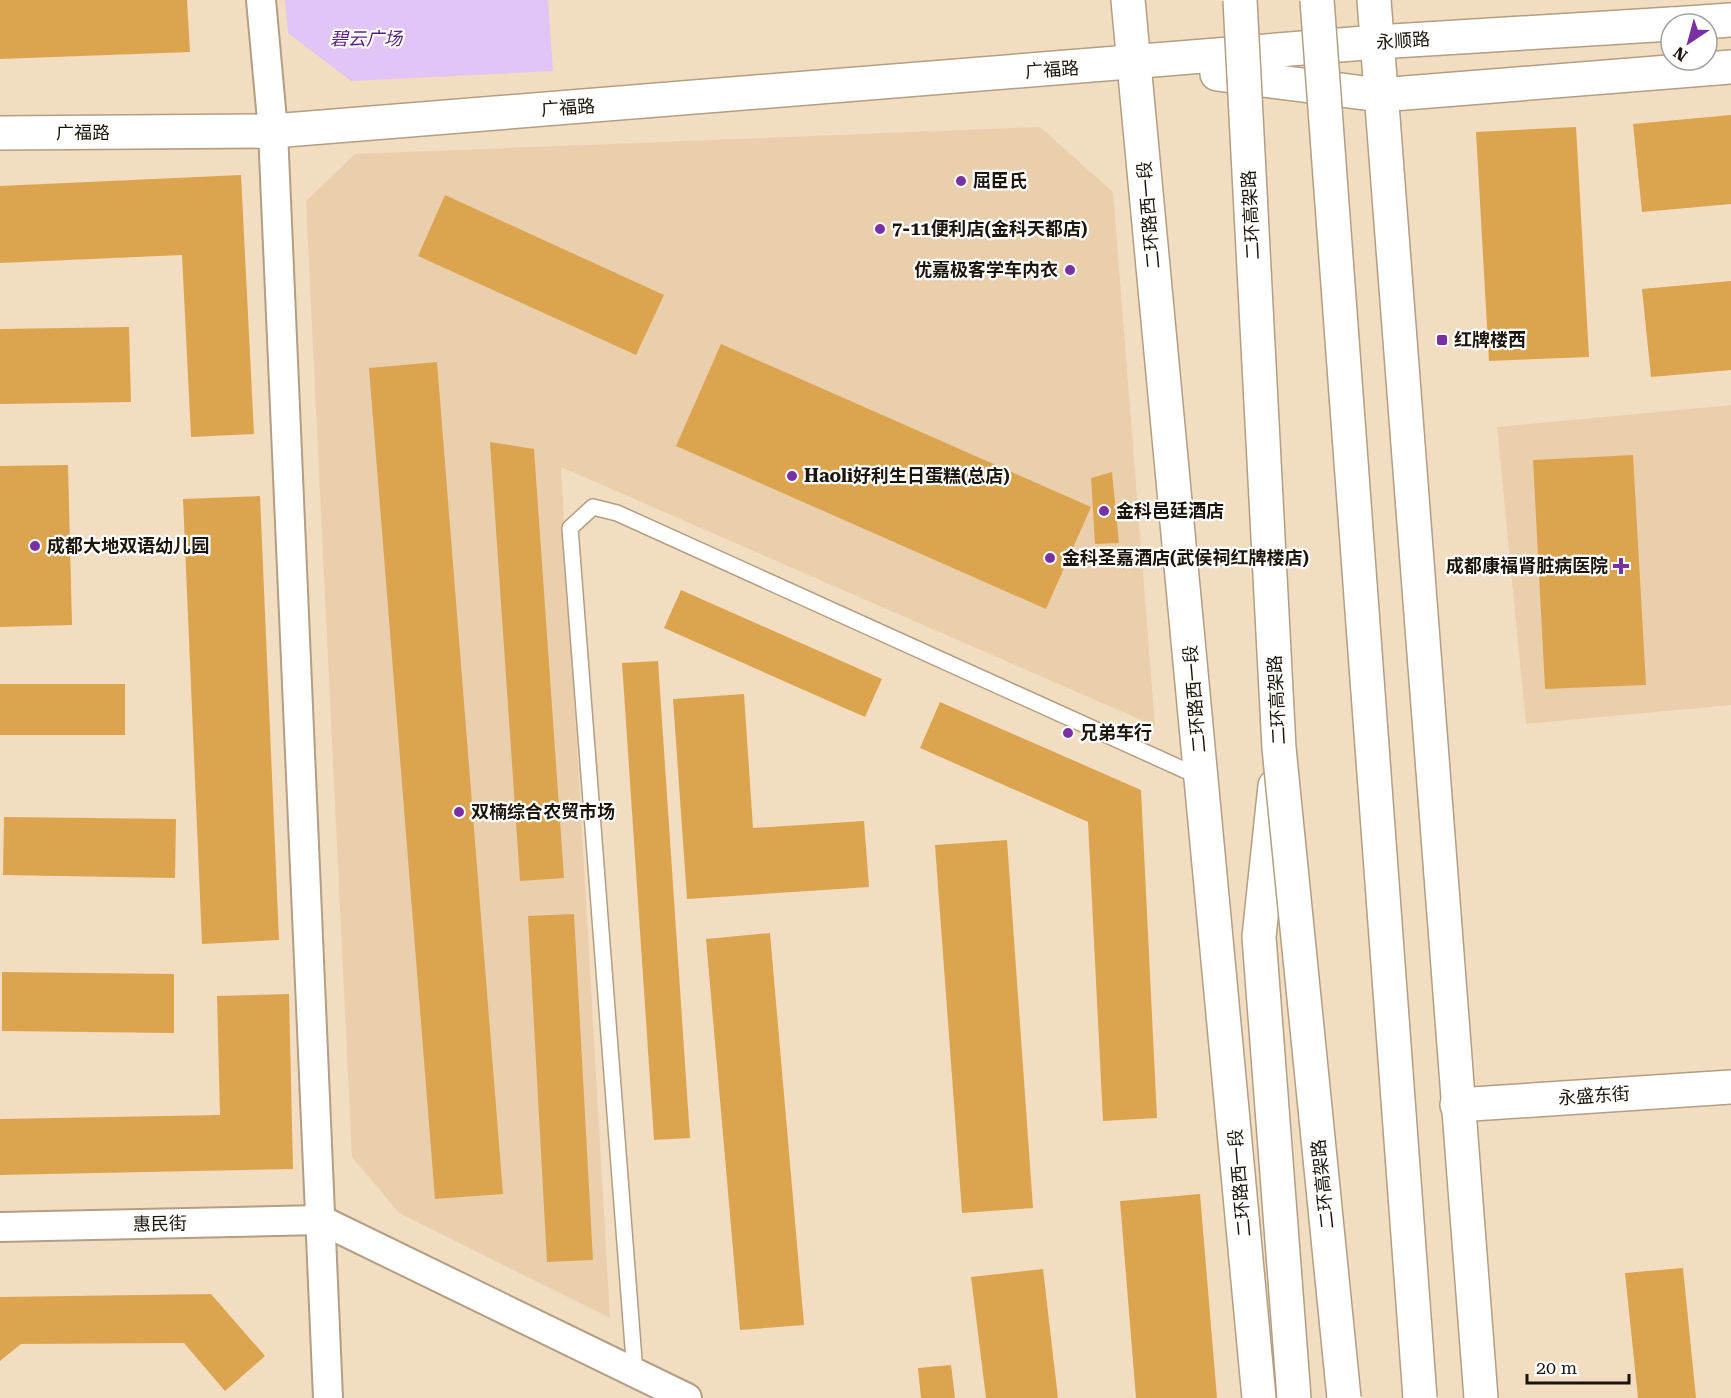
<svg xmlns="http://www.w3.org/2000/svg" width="1731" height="1398" viewBox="0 0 1731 1398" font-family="'Roboto Serif','Noto Sans SC',serif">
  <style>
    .built { fill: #eacfad }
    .green { fill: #e0c5f6 }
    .building { fill: #dda450 }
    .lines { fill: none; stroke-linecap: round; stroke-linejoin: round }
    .lane-casing { stroke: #b39e83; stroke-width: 18 }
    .street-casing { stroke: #b39e83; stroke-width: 32 }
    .secondary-casing { stroke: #b39e83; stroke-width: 36 }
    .highway-casing { stroke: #b39e83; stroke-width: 36 }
    .lane { stroke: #fff; stroke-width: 15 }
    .street { stroke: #fff; stroke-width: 28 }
    .secondary { stroke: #fff; stroke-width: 33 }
    .highway { stroke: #fff; stroke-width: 33 }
    .highway-bridge-casing { stroke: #b39e83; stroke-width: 36; stroke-linecap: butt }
    .highway-bridge { stroke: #fff; stroke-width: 33 }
    .poi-dot { fill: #7830a3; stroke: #fff; stroke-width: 2 }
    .labels { text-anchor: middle; stroke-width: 4.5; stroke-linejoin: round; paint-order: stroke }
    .park-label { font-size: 18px; font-style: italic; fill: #591e7b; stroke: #fff }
    .street-label { font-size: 18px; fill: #1c150b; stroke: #fff }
    .poi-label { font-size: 18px; font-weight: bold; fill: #1c150b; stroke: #fff; text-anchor: start }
  </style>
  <rect width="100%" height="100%" fill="#f3ddc1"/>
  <g class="built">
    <polygon points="1040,127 1113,192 1155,726 561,467 610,1318 399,1213 352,1157 306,201 355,154"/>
    <polygon points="1731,405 1731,705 1526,724 1497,427"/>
  </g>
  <polygon class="green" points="285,0 548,0 553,71 351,81 288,33"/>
  <g class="building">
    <polygon points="0,0 187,0 190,52 0,59"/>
    <polygon points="1731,115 1731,204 1642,212 1633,124"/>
    <polygon points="1576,127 1589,357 1489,361 1476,132"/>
    <polygon points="241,175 254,434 191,437 182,255 0,263 0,186"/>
    <polygon points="445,195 664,295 636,355 418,256"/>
    <polygon points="1731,281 1731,370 1651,377 1642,289"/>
    <polygon points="129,327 131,402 0,404 0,329"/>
    <polygon points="721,344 1091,507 1046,609 676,446"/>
    <polygon points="437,362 503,1194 435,1199 369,368"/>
    <polygon points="490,442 534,449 564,878 520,881"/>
    <polygon points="1633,455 1646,685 1545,689 1533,460"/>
    <polygon points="68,465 72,625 0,627 0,466"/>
    <polygon points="1112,472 1119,543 1095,544 1091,478"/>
    <polygon points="260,496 279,940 202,944 183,499"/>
    <polygon points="681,590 882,679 865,717 664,628"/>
    <polygon points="658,661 690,1138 654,1140 622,663"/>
    <rect x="0" y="684" width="125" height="51"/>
    <polygon points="744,694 753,828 864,821 869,887 687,899 673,699"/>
    <polygon points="940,702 1141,790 1157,1118 1103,1121 1088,822 920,748"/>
    <polygon points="4,817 176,819 175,878 3,875"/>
    <polygon points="1007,840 1033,1208 962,1213 935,845"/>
    <polygon points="574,914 593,1260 547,1262 528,916"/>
    <polygon points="770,933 804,1325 740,1330 706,939"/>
    <polygon points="2,972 174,974 174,1033 2,1031"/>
    <polygon points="289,994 293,1169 0,1175 0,1119 220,1115 217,996"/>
    <polygon points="1200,1194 1217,1398 1136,1398 1120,1201"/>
    <polygon points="1683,1268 1696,1398 1638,1398 1625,1273"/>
    <polygon points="1043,1269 1058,1398 986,1398 971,1277"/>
    <polygon points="211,1294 265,1356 225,1391 184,1343 21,1344 0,1361 0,1297"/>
    <polygon points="951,1365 955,1398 921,1398 918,1368"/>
  </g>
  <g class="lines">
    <g class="lane-casing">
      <polyline id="lane" points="635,1373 570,528 593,507 617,513 1202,778"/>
    </g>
    <g class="street-casing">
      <g id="street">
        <polyline points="261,0 273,131 328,1398"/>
        <polyline points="0,1227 321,1220 687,1398"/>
      </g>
    </g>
    <g class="secondary-casing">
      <g id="secondary">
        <polyline points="1128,0 1259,1398"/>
        <polyline points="1374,0 1481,1398"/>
        <polyline points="1673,24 1731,20"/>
        <polyline points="1217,74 1380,95 1731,67"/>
        <polyline points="0,133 273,131 1377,42 1671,24"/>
        <polyline points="1457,1105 1731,1087"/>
      </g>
    </g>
    <g class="highway-casing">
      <polyline id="highway" points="1275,786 1259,937 1294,1398"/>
    </g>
    <use href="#lane" class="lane"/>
    <use href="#street" class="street"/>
    <use href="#secondary" class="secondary"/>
    <use href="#highway" class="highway"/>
    <g class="highway-bridge-casing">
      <g id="highway-bridge">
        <polyline points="1240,0 1279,748 1344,1398"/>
        <polyline points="1317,0 1420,1398"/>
      </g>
    </g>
    <use href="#highway-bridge" class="highway-bridge"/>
  </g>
  <g class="poi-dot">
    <circle cx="961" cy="181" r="6"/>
    <circle cx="880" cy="229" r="6"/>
    <circle cx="1070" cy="270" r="6"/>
    <rect x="1436" y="334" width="12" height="12" rx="3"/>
    <circle cx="792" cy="476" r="6"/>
    <circle cx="1104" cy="511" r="6"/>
    <circle cx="35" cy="546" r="6"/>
    <circle cx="1050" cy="558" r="6"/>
    <path d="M1618 557h6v6h6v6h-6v6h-6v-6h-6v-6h6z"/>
    <circle cx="1068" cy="733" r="6"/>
    <circle cx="459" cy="812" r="6"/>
  </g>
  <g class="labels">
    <g class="park-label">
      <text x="366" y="45">碧云广场</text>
    </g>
    <g class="street-label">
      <text transform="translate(1403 41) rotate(-4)" y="6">永顺路</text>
      <text transform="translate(1052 70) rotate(-4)" y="6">广福路</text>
      <text transform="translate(568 108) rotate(-4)" y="6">广福路</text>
      <text x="83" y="139">广福路</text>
      <text transform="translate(1149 215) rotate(-95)" y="6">二环路西一段</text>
      <text transform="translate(1251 215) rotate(-93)" y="6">二环高架路</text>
      <text transform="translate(1195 699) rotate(-95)" y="6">二环路西一段</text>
      <text transform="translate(1277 700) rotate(-93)" y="6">二环高架路</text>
      <text transform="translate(1594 1096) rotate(-4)" y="6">永盛东街</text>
      <text transform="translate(1240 1183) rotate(-95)" y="6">二环路西一段</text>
      <text transform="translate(1323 1184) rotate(-96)" y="6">二环高架路</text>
      <text transform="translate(160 1224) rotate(-1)" y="6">惠民街</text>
    </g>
    <g class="poi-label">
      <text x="973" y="187">屈臣氏</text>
      <text x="892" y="235">7-11便利店(金科天都店)</text>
      <text x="1058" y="276" text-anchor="end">优嘉极客学车内衣</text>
      <text x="1454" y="346">红牌楼西</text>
      <text x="804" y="482">Haoli好利生日蛋糕(总店)</text>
      <text x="1116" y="517">金科邑廷酒店</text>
      <text x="47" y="552">成都大地双语幼儿园</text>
      <text x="1062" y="564">金科圣嘉酒店(武侯祠红牌楼店)</text>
      <text x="1608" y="572" text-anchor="end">成都康福肾脏病医院</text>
      <text x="1080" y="739">兄弟车行</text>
      <text x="471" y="818">双楠综合农贸市场</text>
    </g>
  </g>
  <g transform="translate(1689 42) rotate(216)"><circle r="28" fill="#ffffff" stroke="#a4a19d" stroke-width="1.5"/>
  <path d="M0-4.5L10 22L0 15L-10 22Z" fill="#7830a3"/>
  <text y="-9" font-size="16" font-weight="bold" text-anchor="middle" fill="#1c150b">N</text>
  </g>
  <path d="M1527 1374v9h102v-9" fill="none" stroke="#1c150b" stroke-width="3"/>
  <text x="1536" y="1374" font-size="18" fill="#1c150b" stroke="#ffffff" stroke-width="4.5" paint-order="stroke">20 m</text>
</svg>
